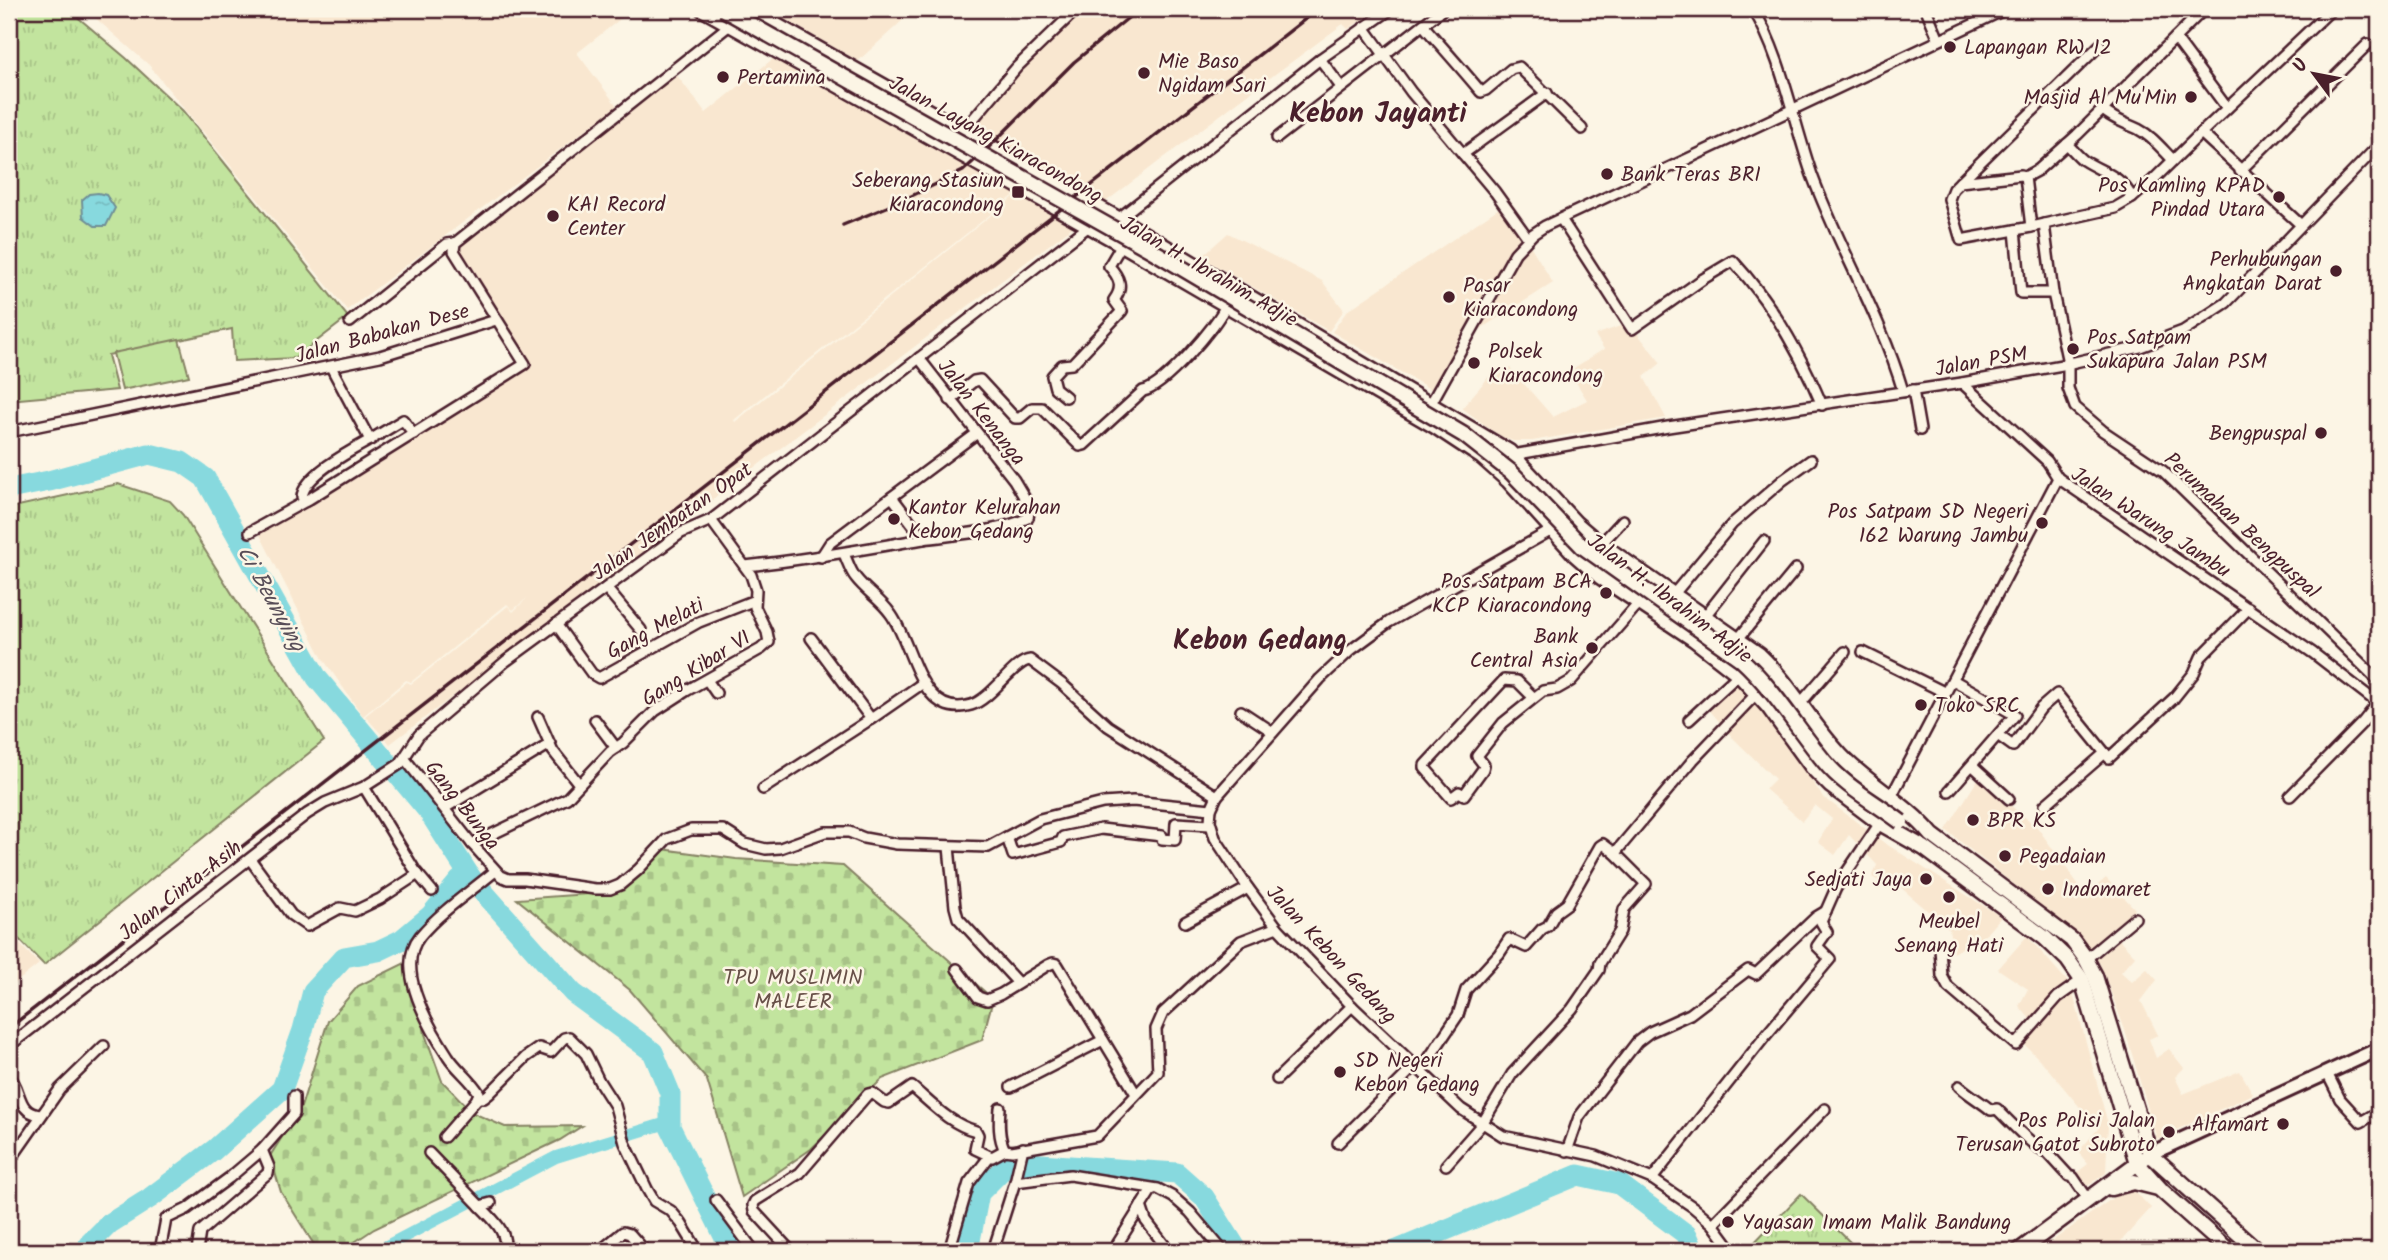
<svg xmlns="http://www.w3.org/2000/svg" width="2388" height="1260" viewBox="0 0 2388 1260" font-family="Kalam,sans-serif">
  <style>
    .built { fill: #f9e7d0 }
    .grass { fill: url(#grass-tufts); stroke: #868264; stroke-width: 2 }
    .cemetery { fill: url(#cemetery-stones); stroke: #868264; stroke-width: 2 }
    .pitch { fill: #c2e49e; stroke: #868264; stroke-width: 2 }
    .water { fill: url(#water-ripples); stroke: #6f8f96; stroke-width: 2 }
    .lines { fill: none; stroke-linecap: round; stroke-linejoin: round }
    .canal { stroke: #87d9de; stroke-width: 12 }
    .river { stroke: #87d9de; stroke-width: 21 }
    .street-casing { stroke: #4a1f2b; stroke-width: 14 }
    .secondary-casing { stroke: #4a1f2b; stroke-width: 18 }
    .primary-casing { stroke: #4a1f2b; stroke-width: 19 }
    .street { stroke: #fcf5e5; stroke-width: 9 }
    .secondary { stroke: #fcf5e5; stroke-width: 12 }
    .primary { stroke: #fcf5e5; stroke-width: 14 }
    .rail { stroke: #4a1f2b; stroke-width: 3.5 }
    .primary-bridge-casing { stroke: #4a1f2b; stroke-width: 19; stroke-linecap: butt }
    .primary-bridge { stroke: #fcf5e5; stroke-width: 14 }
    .poi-dot { fill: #4a1f2b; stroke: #fcf5e5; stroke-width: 2.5 }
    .labels { text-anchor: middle; stroke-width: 5; stroke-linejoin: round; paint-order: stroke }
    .poi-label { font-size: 21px; fill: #4a1f2b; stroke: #fcf5e5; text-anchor: start }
    .street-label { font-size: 21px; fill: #4a1f2b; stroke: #fcf5e5 }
    .park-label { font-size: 21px; fill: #685048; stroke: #fcf5e5 }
    .water-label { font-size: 23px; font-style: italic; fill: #594e58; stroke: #fcf5e5 }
    .district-label { font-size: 28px; font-weight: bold; fill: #4a1f2b; stroke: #fcf5e5 }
  </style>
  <defs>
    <pattern id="grass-tufts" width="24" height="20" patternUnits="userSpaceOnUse" patternTransform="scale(1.75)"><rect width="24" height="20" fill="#c2e49e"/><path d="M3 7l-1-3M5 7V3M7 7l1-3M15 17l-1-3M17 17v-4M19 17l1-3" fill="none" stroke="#a8c388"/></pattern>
    <pattern id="cemetery-stones" width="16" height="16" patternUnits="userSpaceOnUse" patternTransform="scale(1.75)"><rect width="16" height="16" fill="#c2e49e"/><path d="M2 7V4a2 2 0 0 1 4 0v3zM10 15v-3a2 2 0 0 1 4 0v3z" fill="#a8c388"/></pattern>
    <pattern id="water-ripples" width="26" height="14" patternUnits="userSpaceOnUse" patternTransform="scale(1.75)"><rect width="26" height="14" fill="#87d9de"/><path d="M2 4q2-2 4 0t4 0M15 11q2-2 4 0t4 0" fill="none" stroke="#76babf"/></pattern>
  </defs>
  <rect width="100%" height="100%" fill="#fcf5e5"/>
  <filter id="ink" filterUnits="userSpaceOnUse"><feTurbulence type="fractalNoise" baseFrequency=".0143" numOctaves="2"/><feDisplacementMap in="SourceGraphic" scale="14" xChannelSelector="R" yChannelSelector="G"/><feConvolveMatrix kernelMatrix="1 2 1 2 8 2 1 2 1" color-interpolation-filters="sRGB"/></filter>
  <g filter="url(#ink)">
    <g class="built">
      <polygon points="85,9 633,9 577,53 617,106 347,310 149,65"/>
      <polygon points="767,9 915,9 858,61"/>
      <polygon points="1085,9 1378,9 1348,29 1343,24 1252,91 390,744 365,716 407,682 411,684 508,606 513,612 528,597 513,610 507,604 411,682 406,680 363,716 323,659 255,525 528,363 458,249 458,242 675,73 706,113 780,53 1017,193 734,420 735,422 1020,192 1057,177 975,130 991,103 1039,49"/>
      <polygon points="1505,204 1553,283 1474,333 1437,393 1332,332 1347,311"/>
      <polygon points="1228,233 1322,281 1344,310 1329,331 1201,257"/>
      <polygon points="1629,323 1661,363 1644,377 1666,418 1532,441 1513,441 1500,436 1462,408 1492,373 1497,377 1510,368 1553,417 1587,400 1569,371 1604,349 1595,335"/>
      <polygon points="1739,678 1774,724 1822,796 1883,842 2001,917 1985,935 1953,953 1949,929 1899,886 1895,891 1872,877 1877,865 1849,835 1835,855 1818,842 1832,819 1815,805 1802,821 1765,789 1775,779 1733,738 1707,707"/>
      <polygon points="1978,779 2037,827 2086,895 2106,878 2135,909 2116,936 2135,956 2121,972 2132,982 2147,969 2157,980 2141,1001 2158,1035 2149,1039 2156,1058 2169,1049 2184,1068 2175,1077 2183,1094 2240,1071 2253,1094 2157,1139 2124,1027 2101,966 2083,940 1946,830"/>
      <polygon points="9,933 39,964 9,988"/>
      <polygon points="2027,936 2067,981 2073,994 2108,1124 2106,1173 2082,1189 2074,1175 2088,1164 2078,1152 2098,1129 2044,1064 2021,1041 2036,1026 2019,1006 2028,989 1998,969"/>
      <polygon points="2127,1188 2134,1191 2151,1208 2112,1251 2087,1251 2080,1243 2069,1251 2038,1251"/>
    </g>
    <g class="grass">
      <polygon points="19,9 68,9 126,58 183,111 348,317 295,358 234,361 232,329 108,355 117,390 9,400 9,20"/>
      <polygon points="118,484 170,501 183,515 324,741 44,965 9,929 9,508"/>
      <polygon points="1801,1194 1854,1246 1848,1251 1746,1251"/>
    </g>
    <g class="cemetery">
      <polygon points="662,849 736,859 843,866 993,999 982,1040 882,1079 811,1149 742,1197 707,1080 630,990 517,899 602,893"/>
      <polygon points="405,963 416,981 425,1034 442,1081 473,1113 505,1127 582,1126 560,1140 374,1229 341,1251 318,1251 281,1192 270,1156 301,1107 328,1021 358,986"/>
    </g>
    <polygon class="pitch" points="179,339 189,376 122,390 113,353"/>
    <polygon class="water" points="98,193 106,195 115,208 106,226 95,226 83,217 82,200 89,194"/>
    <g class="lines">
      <polyline class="canal" points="377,1251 556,1157 670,1122"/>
      <g class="river">
        <polyline points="9,489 49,481 149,454 182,462 205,478 317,678 429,812 471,878 573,993 653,1052 670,1093 670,1127 725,1238 735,1251"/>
        <polyline points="89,1244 109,1224 150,1198 214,1150 282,1089 303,1030 313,991 344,957 378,951 401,940 431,915 460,880 471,878"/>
        <polyline points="968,1251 979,1193 1004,1168 1039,1164 1177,1173 1204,1197 1238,1251"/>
        <polyline points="1395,1251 1578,1175 1619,1184 1687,1235 1694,1251"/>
      </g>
      <g class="street-casing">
        <g id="street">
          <path d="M1753 9C1781 53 1794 124 1812 175 1839 248 1881 316 1903 391"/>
          <polyline points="1926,9 1939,40"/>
          <polyline points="2204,9 2175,38 2227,108"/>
          <path d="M1423 25C1442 47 1462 69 1481 92L1486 90 1511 69 1519 67 1582 129"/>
          <polyline points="1364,27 1411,92 1495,192 1528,238"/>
          <polyline points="2100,45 1953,189 1949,199 1961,240 2031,227 2115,208 2132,198 2152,181 2201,133"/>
          <polyline points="1320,59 1341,87"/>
          <path d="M2103 110C2114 120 2125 123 2138 129 2152 136 2162 149 2173 160"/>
          <polyline points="963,131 1017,67 1077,9"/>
          <polyline points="1277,138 1443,9"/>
          <path d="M2067 144C2072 149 2078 156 2083 160 2103 173 2120 174 2132 198"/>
          <polyline points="1463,154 1547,93"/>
          <polyline points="2240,171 2368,44"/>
          <polyline points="2025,177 2031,227"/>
          <polyline points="1960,182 2021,175 2025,177 2038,170 2077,135 2175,38"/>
          <polyline points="1118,219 1320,59 1391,9"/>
          <path d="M1561 219 1632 329 1703 279 1733 261C1771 302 1800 353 1822 405"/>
          <polyline points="2044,224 2053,293 2068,363 2068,388 2075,407 2103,431 2163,471 2379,681"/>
          <polyline points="2301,225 2201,133 2332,9"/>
          <polyline points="2015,230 2021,293 2053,293"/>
          <polyline points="350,322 447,244 455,243"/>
          <polyline points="331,367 370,440 403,420 414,434"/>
          <polyline points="1962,383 2047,461 2058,478 2313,653 2379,704"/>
          <polyline points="1913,390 1920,430"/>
          <path d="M1066 397 1055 388 1052 376 1062 365 1072 364 1122 311 1114 300C1124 287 1119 277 1109 266L1122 244"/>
          <path d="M950 400 974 381 980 380 1015 418H1020L1032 408H1042L1080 446 1084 445 1143 391C1163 388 1218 325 1226 305"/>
          <polyline points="1430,405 1515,253 1533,234 1545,226 2006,9"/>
          <polyline points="9,432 380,356 496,320"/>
          <polyline points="1513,455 1668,427 1962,383 2062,365 2140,347 2183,331 2226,303 2379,145"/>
          <polyline points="892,497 924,539"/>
          <path d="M306 501 302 497C304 475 352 450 370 440"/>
          <polyline points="1552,530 1389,622 1351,650 1320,679 1217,796 1211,809 1210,821 1215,838 1248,888 1277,927 1352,1006 1461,1109 1503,1136 1596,1156 1652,1179 1693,1207 1713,1224 1733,1251"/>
          <polyline points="250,532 306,501 525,364 454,251 455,243 731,24"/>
          <polyline points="1601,544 1623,520"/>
          <path d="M844 554C848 562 850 571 856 578 866 591 881 600 890 613 913 642 919 721 971 705 992 699 1014 661 1030 660L1062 684 1108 726 1217 796"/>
          <polyline points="821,557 830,543 976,434"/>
          <path d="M745 566C805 560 863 549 923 539 958 534 995 533 1028 518L1030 507 1014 480 919 358"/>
          <polyline points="606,588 641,630"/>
          <polyline points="1673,595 1732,524 1783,480 1811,460"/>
          <polyline points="1705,616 1764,541"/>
          <polyline points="556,624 592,674 599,678 699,622 755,600"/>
          <polyline points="811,638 871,719 923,683"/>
          <polyline points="1738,639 1796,569"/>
          <polyline points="1863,652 1946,693"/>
          <polyline points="707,680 716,693"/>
          <polyline points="1534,698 1517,681 1504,680 1425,765 1425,768 1451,798 1459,792 1464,795 1483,769 1484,765 1477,756 1503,723 1534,698 1543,691 1557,689 1571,681 1639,603"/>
          <polyline points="1799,705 1845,652"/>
          <polyline points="1241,711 1273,732"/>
          <polyline points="538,717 553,751 579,784"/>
          <polyline points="595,720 616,748"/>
          <polyline points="1689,720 1739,674"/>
          <polyline points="1999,736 2013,746 2041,708 2057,694 2109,758 2174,698 2194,673 2201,657 2249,608"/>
          <polyline points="405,759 472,844 501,876 508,879 525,879 595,889 610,889 620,885 638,870 667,839 691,830 723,830 745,844 766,849 780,848 825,832 849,832 864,838 897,844 988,847 1040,819 1103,803 1133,801 1211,809"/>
          <polyline points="1973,766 2009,799"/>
          <polyline points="364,787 416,872 432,891"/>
          <polyline points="763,789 871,719"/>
          <polyline points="1949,791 2015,715 1953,680"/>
          <polyline points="2290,796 2362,723 2378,703"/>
          <polyline points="1891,797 2058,478"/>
          <polyline points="2045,805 2105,753"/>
          <polyline points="445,808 550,744"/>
          <polyline points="1007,837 1013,855 1061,842 1063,837 1101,829 1162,836 1162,839 1175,840 1176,823 1210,825"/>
          <polyline points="472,844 567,798 610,752 623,743 655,711 686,691 761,649 769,642 767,632 755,607 756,590 751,575 711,520"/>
          <polyline points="949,847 955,907 958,918 1018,983"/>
          <polyline points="250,859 291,915 307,926 340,908 355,911 380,899 418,874"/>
          <polyline points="1185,922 1248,888"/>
          <polyline points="1940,949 1942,976 1948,987 2016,1045 2058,997 2082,980"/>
          <polyline points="2086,959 2135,918"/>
          <polyline points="957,969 978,997 987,1000 1001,994 1048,965 1053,963 1057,964 1136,1094"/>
          <polyline points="9,1046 307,814 325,803 364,787 400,764 419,735 506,661 681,533 711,520 1089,226"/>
          <polyline points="1421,1070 1458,1015 1466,990 1499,954 1509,939 1526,947 1542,929 1548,926 1556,912 1567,904 1600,846 1603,844 1615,853 1693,760 1757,693"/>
          <polyline points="2327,1073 2340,1099 2361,1122 2373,1115 2379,1122"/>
          <path d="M9 1076C22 1089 16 1112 40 1115"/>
          <polyline points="1277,1079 1352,1006"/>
          <path d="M1959 1086C1969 1095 1980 1101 1991 1110L1997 1109C2008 1120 2035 1149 2047 1152L2069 1176 2073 1177 2088 1199"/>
          <polyline points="1011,1087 1103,1040"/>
          <polyline points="477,1098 484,1098 489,1094 526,1057 539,1048 551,1052 564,1038 569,1037 586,1054 599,1081 615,1106 625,1143 647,1189 654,1201 671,1211 681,1223 698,1251"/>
          <path d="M1000 1108C999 1121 998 1138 1005 1150"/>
          <path d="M444 1137 477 1099 479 1093C471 1079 456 1069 448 1056 429 1027 394 968 420 936 441 911 470 892 494 872"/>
          <polyline points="1338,1143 1416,1065"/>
          <polyline points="1005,1150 1012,1151 1097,1136 1158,1072 1156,1029 1163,1013 1241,941 1277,927"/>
          <polyline points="1567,1151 1579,1117 1637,1042 1650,1032 1690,1014 1748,970 1756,974 1816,917 1826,911"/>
          <polyline points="429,1153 480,1206 491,1203"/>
          <polyline points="9,1162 60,1089 104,1046"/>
          <polyline points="1446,1165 1482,1124 1512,1074 1572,1009 1599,970 1600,963 1620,931 1624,909 1646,884 1615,853"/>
          <polyline points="1652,1179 1767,1034 1830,959 1817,946 1827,932 1821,922 1836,888 1880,823"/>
          <polyline points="1015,1182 1070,1175 1158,1189 1173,1197 1190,1212 1223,1251"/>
          <polyline points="716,1200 754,1251"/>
          <path d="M480 1206C492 1219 509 1232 504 1251"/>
          <polyline points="1141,1206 1146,1221 1169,1251"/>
          <polyline points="1713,1224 1825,1109"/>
          <path d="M789 1249 754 1211 753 1205 755 1201 800 1173 868 1094 872 1093 884 1102 889 1103 912 1087C932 1104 950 1124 976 1131L978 1135 975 1149 992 1157 1005 1150"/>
          <polyline points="160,1251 166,1219 187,1209 229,1178 262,1150 294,1114 294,1096"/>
          <polyline points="197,1251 200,1232 268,1173 269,1167 262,1150"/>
          <polyline points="600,1251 623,1232 630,1234 645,1251"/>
          <polyline points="949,1251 969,1183 989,1157"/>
          <polyline points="993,1251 1015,1182 1023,1148"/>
          <polyline points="1113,1251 1152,1189"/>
        </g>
      </g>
      <g class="secondary-casing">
        <polyline id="secondary" points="2150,1154 2379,1049"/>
      </g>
      <g class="primary-casing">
        <g id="primary">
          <polyline points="703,9 1122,244 1435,426 1482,457 1509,481 1576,555 1601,577 1694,639 1739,674 1768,706 1813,768 1831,786 1880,823 1924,848 2045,938 2068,960 2082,980 2137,1163 2162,1191 2229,1251"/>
          <path d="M747 9 1118 219 1509 452 1575 523 1596 541 1759 655C1791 685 1811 725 1841 756 1869 785 1906 804 1932 835L2072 940 2086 959 2095 976 2150 1154 2258 1251"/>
          <polyline points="2111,1188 2134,1182 2158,1188"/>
          <polyline points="2019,1251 2143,1159"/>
        </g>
      </g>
      <use href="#street" class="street"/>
      <use href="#secondary" class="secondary"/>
      <use href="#primary" class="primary"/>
      <g class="rail">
        <polyline points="843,225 899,202 963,171 990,146 1074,62 1139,9"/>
        <polyline points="9,1028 1318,9"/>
      </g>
      <g class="primary-bridge-casing">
        <path id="primary-bridge" d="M723 9 1153 251 1464 435 1511 472 1582 546 1741 659C1774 689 1796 727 1824 761 1844 786 1876 803 1901 822"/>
      </g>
      <use href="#primary-bridge" class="primary-bridge"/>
    </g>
  </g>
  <g class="poi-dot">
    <circle cx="1950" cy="47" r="7"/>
    <circle cx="1144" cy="73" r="7"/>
    <circle cx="723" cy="77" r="7"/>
    <circle cx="2191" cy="97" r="7"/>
    <circle cx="1607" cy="174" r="7"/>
    <rect x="1011" y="185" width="14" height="14" rx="3.5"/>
    <circle cx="2279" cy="197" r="7"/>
    <circle cx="553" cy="216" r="7"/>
    <circle cx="2336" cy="271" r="7"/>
    <circle cx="1449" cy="297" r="7"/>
    <circle cx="2073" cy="349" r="7"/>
    <circle cx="1474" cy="363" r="7"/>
    <circle cx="2321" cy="433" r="7"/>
    <circle cx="894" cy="519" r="7"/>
    <circle cx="2042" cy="523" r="7"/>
    <circle cx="1606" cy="593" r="7"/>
    <circle cx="1592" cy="648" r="7"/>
    <circle cx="1921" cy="705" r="7"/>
    <circle cx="1973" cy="820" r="7"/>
    <circle cx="2005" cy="856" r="7"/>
    <circle cx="1926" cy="879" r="7"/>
    <circle cx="2048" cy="889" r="7"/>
    <circle cx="1949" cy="897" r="7"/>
    <circle cx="1340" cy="1072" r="7"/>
    <circle cx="2283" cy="1124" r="7"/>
    <circle cx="2169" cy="1132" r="7"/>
    <circle cx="1728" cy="1222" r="7"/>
  </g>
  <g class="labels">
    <g class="poi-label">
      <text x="1964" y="54">Lapangan RW 12</text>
      <text x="1158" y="68">Mie Baso<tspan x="1158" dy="24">Ngidam Sari</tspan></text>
      <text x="737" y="84">Pertamina</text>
      <text x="2177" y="104" text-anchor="end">Masjid Al Mu'Min</text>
      <text x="1621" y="181">Bank Teras BRI</text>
      <text x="1004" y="187" text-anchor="end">Seberang Stasiun<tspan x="1004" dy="24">Kiaracondong</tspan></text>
      <text x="2265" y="192" text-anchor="end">Pos Kamling KPAD<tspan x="2265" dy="24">Pindad Utara</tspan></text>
      <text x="567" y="211">KAI Record<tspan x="567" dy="24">Center</tspan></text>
      <text x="2322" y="266" text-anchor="end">Perhubungan<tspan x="2322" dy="24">Angkatan Darat</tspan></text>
      <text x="1463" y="292">Pasar<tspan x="1463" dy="24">Kiaracondong</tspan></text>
      <text x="2087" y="344">Pos Satpam<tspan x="2087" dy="24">Sukapura Jalan PSM</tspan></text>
      <text x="1488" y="358">Polsek<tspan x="1488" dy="24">Kiaracondong</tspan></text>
      <text x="2307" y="440" text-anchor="end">Bengpuspal</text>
      <text x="908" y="514">Kantor Kelurahan<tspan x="908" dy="24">Kebon Gedang</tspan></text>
      <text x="2028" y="518" text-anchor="end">Pos Satpam SD Negeri<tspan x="2028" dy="24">162 Warung Jambu</tspan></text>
      <text x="1592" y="588" text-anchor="end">Pos Satpam BCA<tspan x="1592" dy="24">KCP Kiaracondong</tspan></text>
      <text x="1578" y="643" text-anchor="end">Bank<tspan x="1578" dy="24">Central Asia</tspan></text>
      <text x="1935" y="712">Toko SRC</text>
      <text x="1987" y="827">BPR KS</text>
      <text x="2019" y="863">Pegadaian</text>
      <text x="1912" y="886" text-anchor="end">Sedjati Jaya</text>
      <text x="2062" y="896">Indomaret</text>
      <text x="1949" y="928" text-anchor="middle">Meubel<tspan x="1949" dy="24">Senang Hati</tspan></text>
      <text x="1354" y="1067">SD Negeri<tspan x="1354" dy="24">Kebon Gedang</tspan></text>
      <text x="2155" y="1127" text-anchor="end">Pos Polisi Jalan<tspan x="2155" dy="24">Terusan Gatot Subroto</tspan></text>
      <text x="2269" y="1131" text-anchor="end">Alfamart</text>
      <text x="1742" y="1229">Yayasan Imam Malik Bandung</text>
    </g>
    <g class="street-label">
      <text transform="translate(996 139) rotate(29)" y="7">Jalan Layang Kiaracondong</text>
      <text transform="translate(1209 271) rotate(30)" y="7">Jalan H. Ibrahim Adjie</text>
      <text transform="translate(382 333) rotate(-15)" y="7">Jalan Babakan Dese</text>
      <text transform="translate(1981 361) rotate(-10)" y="7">Jalan PSM</text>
      <text transform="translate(982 412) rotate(52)" y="7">Jalan Kenanga</text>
      <text transform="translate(672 521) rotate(-35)" y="7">Jalan Jembatan Opat</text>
      <text transform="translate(2151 522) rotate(33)" y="7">Jalan Warung Jambu</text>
      <text transform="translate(2242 525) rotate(43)" y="7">Perumahan Bengpuspal</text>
      <text transform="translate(1670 598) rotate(37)" y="7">Jalan H. Ibrahim Adjie</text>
      <text transform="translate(655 628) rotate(-28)" y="7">Gang Melati</text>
      <text transform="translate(696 668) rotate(-32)" y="7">Gang Kibar VI</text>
      <text transform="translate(463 805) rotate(52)" y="7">Gang Bunga</text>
      <text transform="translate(180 890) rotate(-38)" y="7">Jalan Cinta-Asih</text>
      <text transform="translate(1332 954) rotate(47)" y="7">Jalan Kebon Gedang</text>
    </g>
    <g class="park-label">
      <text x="793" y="984">TPU MUSLIMIN<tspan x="793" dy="24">MALEER</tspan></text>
    </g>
    <g class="water-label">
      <text transform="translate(272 598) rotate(61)" y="8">Ci Beunying</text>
    </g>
    <g class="district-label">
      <text x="1378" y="122">Kebon Jayanti</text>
      <text x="1260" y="649">Kebon Gedang</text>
    </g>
  </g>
  <rect width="2388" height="1260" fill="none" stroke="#fcf5e5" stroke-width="35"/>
  <rect x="18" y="18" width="2353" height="1225" fill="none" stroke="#4a1f2b" stroke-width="2.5" filter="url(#ink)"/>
  <g transform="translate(2314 74) rotate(302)" stroke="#fcf5e5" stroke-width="5" paint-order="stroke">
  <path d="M0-5L12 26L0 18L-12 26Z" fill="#4a1f2b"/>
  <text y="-10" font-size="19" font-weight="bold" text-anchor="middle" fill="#4a1f2b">U</text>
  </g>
</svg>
